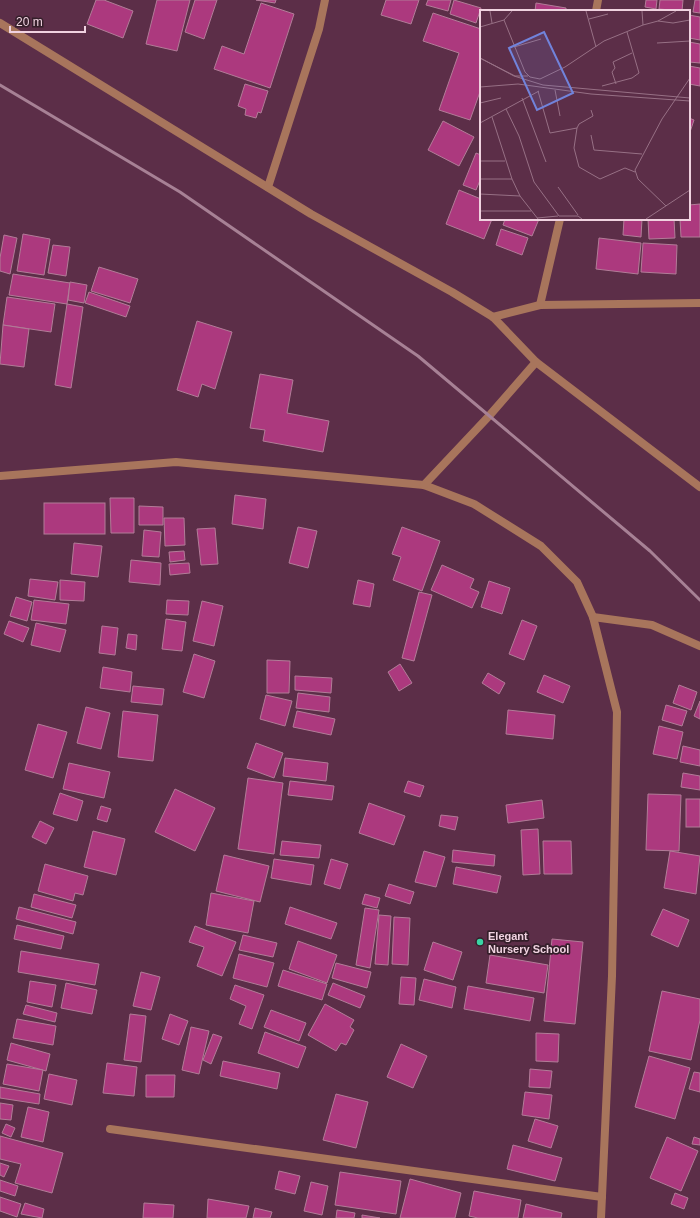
<svg xmlns="http://www.w3.org/2000/svg" width="700" height="1218" viewBox="0 0 700 1218" font-family="Arial,sans-serif">
  <style>
    .building { fill: #ac397e; stroke: #b27c98 }
    .lines { fill: none; stroke-linecap: round; stroke-linejoin: round }
    .street { stroke: #a8755c; stroke-width: 8 }
    .rail { stroke: #a78195; stroke-width: 3 }
    .poi-dot { fill: #3ad4a5; stroke: #341f2a; stroke-width: 1.5 }
    .labels { text-anchor: middle; stroke-width: 3.5; stroke-linejoin: round; paint-order: stroke }
    .poi-label { font-size: 11px; font-weight: bold; fill: #f0d2e0; stroke: #341f2a; text-anchor: start }
    .inset-road { fill: none; stroke: #977085; stroke-width: 1 }
    .view { fill: #7183db; fill-opacity: 0.15; stroke: #7183db; stroke-width: 2 }
    .inset-edge { fill: none; stroke: #f0d2e0; stroke-width: 2 }
  </style>
  <rect width="100%" height="100%" fill="#5c2e48"/>
  <g class="building">
    <polygon points="96,0 104,0 133,11 123,38 87,24"/>
    <polygon points="157,0 190,0 177,51 146,44"/>
    <polygon points="195,0 217,0 204,39 185,32"/>
    <polygon points="256,0 276,0 275,3"/>
    <polygon points="386,0 419,0 411,24 381,15"/>
    <polygon points="428,0 451,0 448,11 426,5"/>
    <polygon points="454,0 481,8 476,23 450,14"/>
    <polygon points="646,0 657,0 656,9 645,7"/>
    <polygon points="660,0 683,0 682,11 659,9"/>
    <polygon points="695,0 700,0 700,13 693,12"/>
    <polygon points="261,3 294,14 270,88 214,69 222,46 244,54"/>
    <polygon points="536,3 566,8 566,11 535,11"/>
    <polygon points="433,13 481,29 481,89 470,120 439,110 459,53 423,41"/>
    <polygon points="689,15 700,17 700,40 689,38"/>
    <polygon points="689,42 700,44 700,63 689,62"/>
    <polygon points="689,66 700,68 700,86 689,84"/>
    <polygon points="245,84 268,91 261,113 258,112 256,118 245,115 246,109 238,106"/>
    <polygon points="689,118 694,120 689,135"/>
    <polygon points="443,121 474,137 459,166 428,150"/>
    <polygon points="476,153 481,155 481,178 476,190 463,185"/>
    <polygon points="459,190 481,199 481,219 492,219 484,239 446,224"/>
    <polygon points="700,204 700,237 681,237 680,219 689,219 689,205"/>
    <polygon points="505,219 539,219 532,236 503,225"/>
    <polygon points="624,219 642,219 641,237 623,235"/>
    <polygon points="648,219 674,219 675,238 649,239"/>
    <polygon points="501,229 528,238 522,255 496,245"/>
    <polygon points="23,234 50,239 44,275 17,271"/>
    <polygon points="4,235 17,238 10,274 0,271 0,258"/>
    <polygon points="599,238 641,243 638,274 596,269"/>
    <polygon points="643,243 677,245 676,274 641,272"/>
    <polygon points="53,245 70,247 66,276 48,273"/>
    <polygon points="99,267 138,279 130,303 91,291"/>
    <polygon points="13,274 70,283 67,304 9,295"/>
    <polygon points="70,282 87,285 84,303 68,300"/>
    <polygon points="89,292 130,306 126,317 85,303"/>
    <polygon points="7,297 55,304 51,332 3,325"/>
    <polygon points="67,304 83,307 71,388 55,385"/>
    <polygon points="197,321 232,332 215,389 202,384 198,397 177,390"/>
    <polygon points="3,325 29,329 24,367 0,364"/>
    <polygon points="260,374 293,380 287,413 329,421 323,452 263,441 265,430 250,428"/>
    <polygon points="235,495 266,499 263,529 232,524"/>
    <polygon points="110,498 134,498 134,533 111,533"/>
    <rect x="44" y="503" width="61" height="31"/>
    <polygon points="139,506 163,507 163,525 139,525"/>
    <polygon points="164,518 184,518 185,545 165,546"/>
    <polygon points="298,527 317,531 308,568 289,563"/>
    <polygon points="402,527 440,541 422,591 393,580 401,557 392,554"/>
    <polygon points="215,528 218,564 201,565 197,529"/>
    <polygon points="144,530 161,532 159,557 142,556"/>
    <polygon points="74,543 102,546 98,577 71,574"/>
    <polygon points="184,551 185,560 170,562 169,552"/>
    <polygon points="131,560 161,563 160,585 129,582"/>
    <polygon points="189,563 190,573 170,575 169,564"/>
    <polygon points="442,565 474,579 470,588 479,592 472,608 431,590"/>
    <polygon points="30,579 58,582 55,600 28,596"/>
    <polygon points="60,580 85,582 84,601 60,600"/>
    <polygon points="358,580 374,584 370,607 353,604"/>
    <polygon points="489,581 510,588 502,614 481,607"/>
    <polygon points="419,592 432,595 414,661 402,658"/>
    <polygon points="16,597 32,602 27,621 10,616"/>
    <polygon points="34,600 69,604 66,624 31,620"/>
    <polygon points="167,600 189,601 188,615 166,614"/>
    <polygon points="202,601 223,606 214,646 193,641"/>
    <polygon points="166,619 186,622 182,651 162,649"/>
    <polygon points="522,620 537,626 524,660 509,654"/>
    <polygon points="9,621 29,628 23,642 4,634"/>
    <polygon points="36,623 66,630 60,652 31,645"/>
    <polygon points="102,626 118,628 115,655 99,653"/>
    <polygon points="128,634 137,635 136,650 126,648"/>
    <polygon points="194,654 215,661 204,698 183,692"/>
    <polygon points="267,660 290,661 289,693 267,693"/>
    <polygon points="400,664 412,683 399,691 388,672"/>
    <polygon points="103,667 132,672 130,692 100,688"/>
    <polygon points="488,673 505,683 499,694 482,683"/>
    <polygon points="544,675 570,686 563,703 537,692"/>
    <polygon points="295,676 332,678 331,693 295,690"/>
    <polygon points="679,685 697,692 691,710 673,703"/>
    <polygon points="133,686 164,689 162,705 131,702"/>
    <polygon points="298,693 330,697 329,712 296,708"/>
    <polygon points="266,695 292,701 285,726 260,719"/>
    <polygon points="700,701 700,719 694,716"/>
    <polygon points="666,705 687,711 682,726 662,720"/>
    <polygon points="86,707 110,713 101,749 77,743"/>
    <polygon points="508,710 555,715 553,739 506,734"/>
    <polygon points="123,711 158,715 153,761 118,757"/>
    <polygon points="297,711 335,719 331,735 293,727"/>
    <polygon points="38,724 67,732 53,778 25,770"/>
    <polygon points="659,726 683,732 677,759 653,754"/>
    <polygon points="256,743 283,753 274,778 247,768"/>
    <polygon points="683,746 700,750 700,766 680,762"/>
    <polygon points="285,758 328,763 326,781 283,776"/>
    <polygon points="69,763 110,772 104,798 63,789"/>
    <polygon points="683,773 700,776 700,790 681,787"/>
    <polygon points="248,778 283,783 274,854 238,849"/>
    <polygon points="290,781 334,786 332,800 288,795"/>
    <polygon points="408,781 424,786 420,797 404,792"/>
    <polygon points="175,789 215,808 195,851 155,832"/>
    <polygon points="60,793 83,801 77,821 53,814"/>
    <polygon points="648,794 681,795 679,851 646,850"/>
    <rect x="686" y="799" width="14" height="28"/>
    <polygon points="542,800 544,818 508,823 506,805"/>
    <polygon points="369,803 405,816 394,845 359,833"/>
    <polygon points="101,806 111,809 107,822 97,819"/>
    <polygon points="441,815 458,817 455,830 439,826"/>
    <polygon points="40,821 54,828 46,844 32,837"/>
    <polygon points="538,829 540,874 523,875 521,830"/>
    <polygon points="93,831 125,839 116,875 84,867"/>
    <polygon points="282,841 321,845 319,858 280,855"/>
    <polygon points="543,841 571,841 572,874 544,874"/>
    <polygon points="453,850 495,855 494,866 452,862"/>
    <polygon points="424,851 445,857 436,887 415,882"/>
    <polygon points="670,851 700,856 696,894 664,888"/>
    <polygon points="224,855 269,866 260,902 216,891"/>
    <polygon points="274,859 314,865 311,885 271,878"/>
    <polygon points="331,859 348,864 340,889 324,884"/>
    <polygon points="45,864 88,876 83,895 75,893 73,901 38,891"/>
    <polygon points="456,867 501,876 497,893 453,884"/>
    <polygon points="389,884 414,892 410,904 385,896"/>
    <polygon points="211,893 254,901 248,933 206,925"/>
    <polygon points="34,894 76,905 72,918 31,907"/>
    <polygon points="365,894 380,898 377,908 362,904"/>
    <polygon points="19,907 76,922 73,934 16,919"/>
    <polygon points="290,907 337,923 331,939 285,924"/>
    <polygon points="365,908 379,910 370,968 356,965"/>
    <polygon points="663,909 689,920 678,947 651,935"/>
    <polygon points="379,915 391,916 388,965 375,964"/>
    <polygon points="394,917 410,918 408,965 392,964"/>
    <polygon points="17,925 64,936 61,949 14,939"/>
    <polygon points="195,926 236,942 222,976 197,966 204,947 189,942"/>
    <polygon points="243,935 277,943 273,957 239,950"/>
    <polygon points="552,939 583,942 575,1024 544,1021"/>
    <polygon points="298,941 337,955 327,983 289,969"/>
    <polygon points="433,942 462,952 453,980 424,970"/>
    <polygon points="21,951 99,964 95,985 18,972"/>
    <polygon points="239,954 274,963 267,987 233,978"/>
    <polygon points="490,955 548,965 544,993 486,983"/>
    <polygon points="336,963 371,972 367,988 332,978"/>
    <polygon points="283,970 327,984 322,1000 278,986"/>
    <polygon points="141,972 160,977 151,1010 133,1006"/>
    <polygon points="401,977 416,978 414,1005 399,1004"/>
    <polygon points="424,979 456,987 452,1008 419,1000"/>
    <polygon points="30,981 56,985 52,1007 27,1002"/>
    <polygon points="66,983 97,990 92,1014 61,1008"/>
    <polygon points="333,983 365,996 360,1008 328,995"/>
    <polygon points="235,985 264,995 252,1029 239,1024 246,1006 230,999"/>
    <polygon points="468,986 534,998 530,1021 464,1009"/>
    <polygon points="662,991 700,999 700,1020 691,1060 649,1051"/>
    <polygon points="325,1004 354,1020 350,1027 354,1030 346,1045 341,1043 336,1051 308,1035"/>
    <polygon points="26,1005 57,1013 55,1022 23,1014"/>
    <polygon points="271,1010 306,1023 299,1041 264,1027"/>
    <polygon points="130,1014 146,1016 141,1062 124,1060"/>
    <polygon points="170,1014 188,1021 179,1045 162,1039"/>
    <polygon points="17,1019 56,1026 53,1045 13,1038"/>
    <polygon points="191,1027 209,1031 199,1074 182,1070"/>
    <polygon points="265,1032 306,1047 298,1068 258,1053"/>
    <polygon points="536,1033 559,1034 558,1062 536,1061"/>
    <polygon points="213,1034 222,1037 211,1064 203,1060"/>
    <polygon points="11,1043 50,1054 46,1071 7,1060"/>
    <polygon points="401,1044 427,1056 413,1088 387,1077"/>
    <polygon points="649,1056 690,1068 675,1119 635,1107"/>
    <polygon points="223,1061 280,1073 277,1089 220,1076"/>
    <polygon points="107,1063 137,1067 134,1096 103,1093"/>
    <polygon points="7,1064 43,1070 39,1091 3,1084"/>
    <polygon points="530,1069 552,1071 550,1088 529,1087"/>
    <polygon points="694,1072 700,1073 700,1092 689,1089"/>
    <polygon points="49,1074 77,1080 72,1105 44,1099"/>
    <polygon points="146,1075 175,1075 174,1097 146,1097"/>
    <polygon points="0,1087 40,1094 39,1104 0,1098"/>
    <polygon points="525,1092 552,1095 549,1119 522,1115"/>
    <polygon points="336,1094 368,1102 356,1148 323,1140"/>
    <polygon points="0,1103 13,1105 11,1120 0,1119"/>
    <polygon points="28,1107 49,1112 43,1142 21,1137"/>
    <polygon points="535,1119 558,1126 551,1148 528,1141"/>
    <polygon points="6,1124 15,1128 11,1137 2,1133"/>
    <polygon points="0,1136 63,1153 52,1193 15,1183 21,1164 0,1159"/>
    <polygon points="667,1137 698,1151 681,1191 650,1178"/>
    <polygon points="694,1137 700,1139 700,1145 692,1144"/>
    <polygon points="513,1145 562,1158 555,1181 507,1169"/>
    <polygon points="0,1163 9,1166 4,1177 0,1175"/>
    <polygon points="279,1171 300,1176 295,1194 275,1189"/>
    <polygon points="340,1172 401,1181 396,1214 335,1205"/>
    <polygon points="410,1179 461,1193 455,1218 400,1218"/>
    <polygon points="0,1180 18,1186 15,1196 0,1191"/>
    <polygon points="311,1182 328,1186 322,1215 304,1211"/>
    <polygon points="474,1191 521,1200 518,1218 478,1218 469,1216"/>
    <polygon points="675,1193 688,1198 684,1209 671,1204"/>
    <polygon points="0,1197 21,1204 17,1217 0,1211"/>
    <polygon points="208,1199 249,1206 246,1218 207,1218"/>
    <polygon points="25,1203 44,1209 42,1218 21,1214"/>
    <polygon points="144,1203 174,1205 173,1218 143,1218"/>
    <polygon points="526,1204 562,1213 561,1218 523,1218"/>
    <polygon points="255,1208 272,1212 270,1218 253,1218"/>
    <polygon points="337,1210 355,1213 354,1218 336,1218"/>
    <polygon points="362,1215 380,1218 362,1218"/>
  </g>
  <g class="lines">
    <g class="street">
      <polyline points="596,11 598,0"/>
      <polyline points="0,23 311,214 452,292 493,317 536,362 700,487"/>
      <polyline points="268,187 319,29 325,0"/>
      <polyline points="540,305 560,219"/>
      <polyline points="493,317 540,305 700,303"/>
      <polyline points="0,476 176,462 424,485 474,504 541,546 577,582 593,617 617,712 612,976 601,1218"/>
      <polyline points="424,485 489,416 536,362"/>
      <polyline points="593,617 652,625 700,646"/>
      <polyline points="110,1129 602,1197"/>
    </g>
    <polyline class="rail" points="0,85 180,192 418,356 650,551 700,600"/>
  </g>
  <circle class="poi-dot" cx="480" cy="942" r="4"/>
  <g class="labels">
    <g class="poi-label">
      <text x="488" y="940">Elegant<tspan x="488" dy="13">Nursery School</tspan></text>
    </g>
  </g>
  <g transform="translate(480 10)">
    <rect width="210" height="210" fill="#5c2e48"/>
    <path class="inset-road" d="M10 1 12 13M106 1 116 37M162 1 163 15M109 9 128 4M24 10 32 1M178 11 193 13 210 10M0 17 24 10 45 62 50 67 60 69 85 57 124 31 163 15 178 11 196 1M177 33 210 31M34 37 61 29M0 48 35 66H48M0 48 34 66 63 75 210 88M136 74 132 62 135 58 133 52 152 43M122 76 152 68 159 63 147 22M0 77 38 74 111 84 210 91M75 80 80 106M58 81 70 123 97 118 99 114 113 106 111 100M42 88 66 152M0 93 21 88M26 99 39 126 54 172 79 206H98L102 209M12 107 32 169 40 186 58 209M0 113 59 81M97 118 94 138 99 157 120 169 145 158 155 162M111 125 114 140 162 144M0 151H25M0 169H32M78 177 98 205M0 184 40 186M186 196 158 169 155 160 182 109 210 68M0 201H51M57 208 78 206M166 209 210 180"/>
    <path class="view" d="M64 22 93 83 57 100 29 38Z"/>
    <rect width="210" height="210" class="inset-edge"/>
  </g>
  <path d="M10 26v6h75v-6" fill="none" stroke="#f0d2e0" stroke-width="2"/>
  <text x="16" y="26" font-size="12" fill="#f0d2e0" stroke="#341f2a" stroke-width="3" paint-order="stroke">20 m</text>
</svg>
